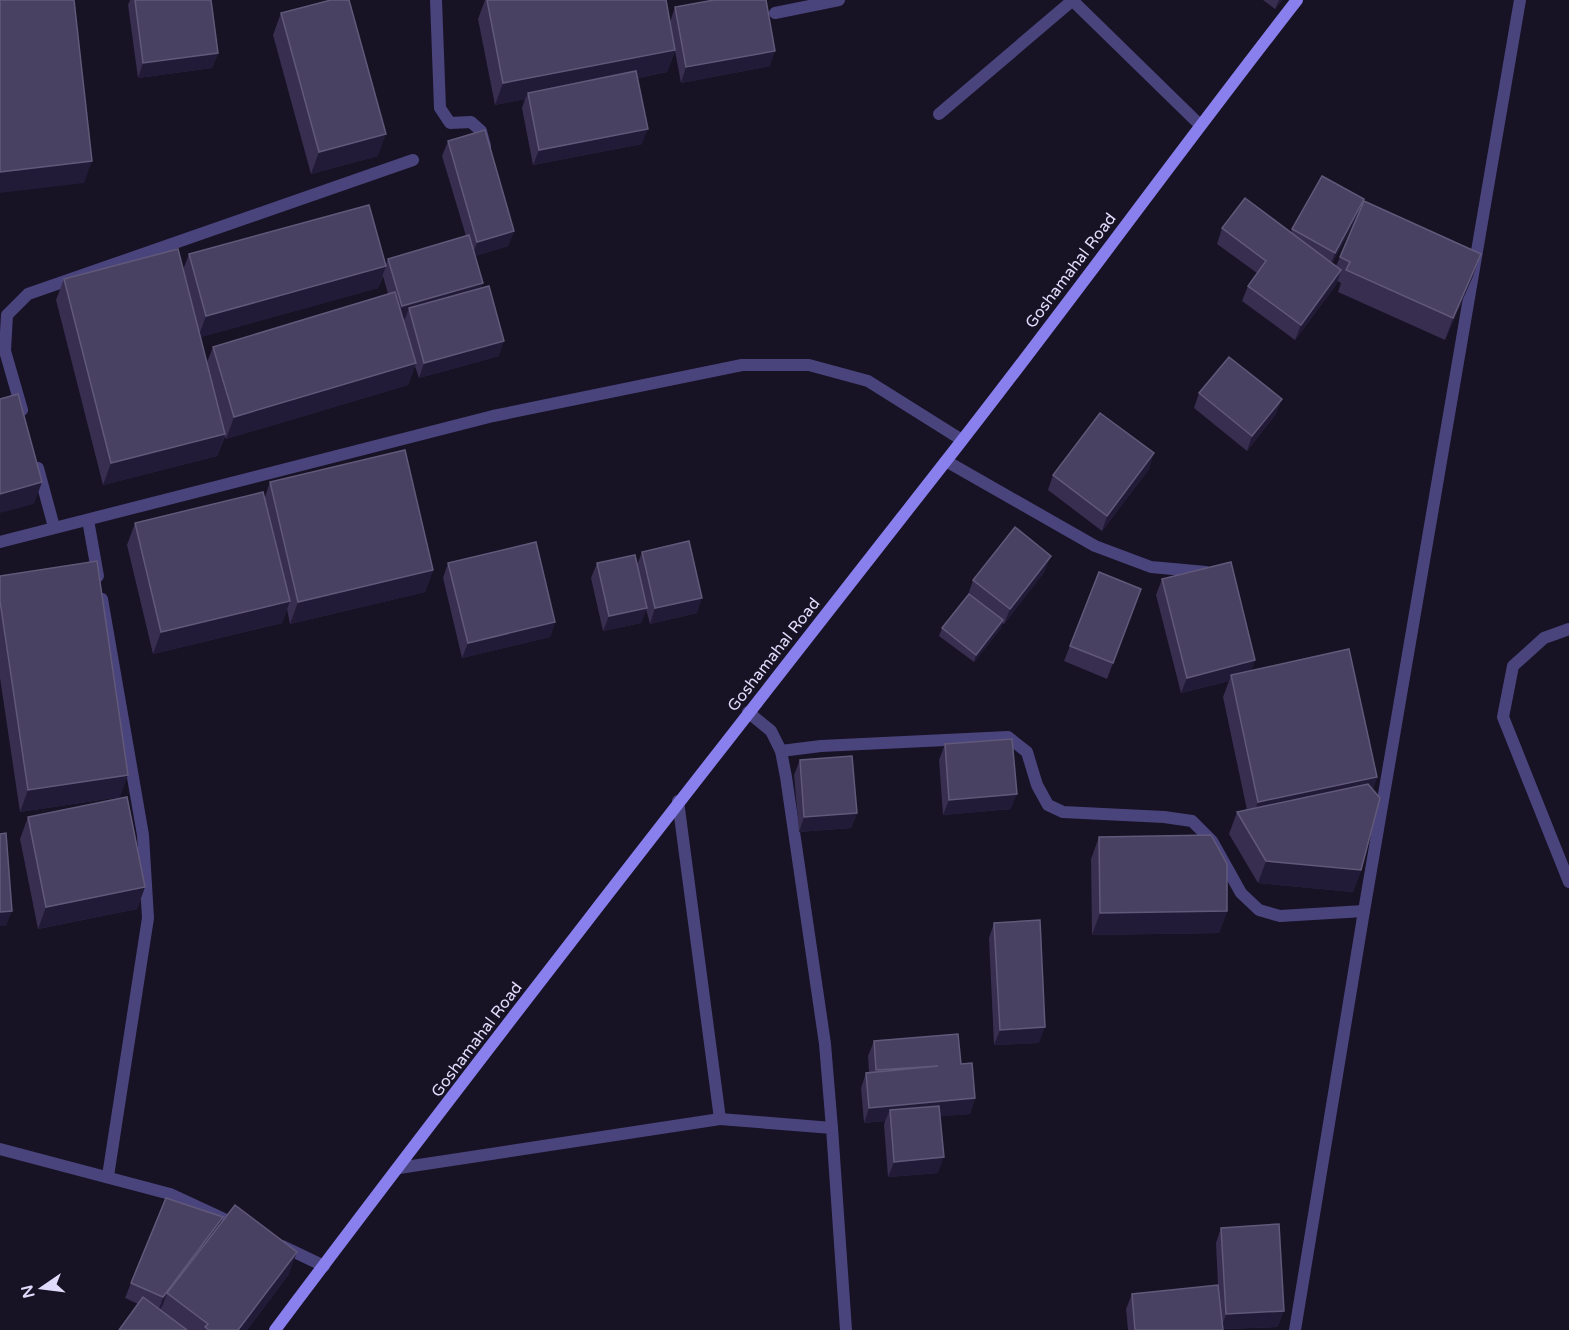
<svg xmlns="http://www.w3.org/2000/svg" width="1569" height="1330" viewBox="0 0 1569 1330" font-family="'Varela Round',sans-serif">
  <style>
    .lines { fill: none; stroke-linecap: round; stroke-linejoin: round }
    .minor { stroke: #4a447d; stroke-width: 12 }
    .secondary { stroke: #897fed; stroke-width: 12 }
    .wall { fill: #372e50; fill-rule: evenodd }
    .shaded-wall { fill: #221b37 }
    .building { fill: #494162; stroke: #61597a; stroke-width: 1.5 }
    .labels { text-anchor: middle; stroke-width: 5; stroke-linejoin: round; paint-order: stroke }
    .street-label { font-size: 16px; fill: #e0dbfa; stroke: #171224 }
  </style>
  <rect width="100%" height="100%" fill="#171224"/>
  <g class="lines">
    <g class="minor">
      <polyline points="436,0 440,108 450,123 471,122 481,131 485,146"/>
      <polyline points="1072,0 1200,125"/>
      <polyline points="775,13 839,0"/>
      <polyline points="939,114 1073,0"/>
      <polyline points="22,410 5,351 7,315 28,294 413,160"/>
      <polyline points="946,461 1095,546 1151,567 1206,572"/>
      <polyline points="38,468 54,527"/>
      <polyline points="88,520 98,576"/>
      <polyline points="0,542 493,416 742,365 809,365 868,381 962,440"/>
      <polyline points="102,599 143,835 148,918 108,1176"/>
      <polyline points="1569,629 1544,638 1513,666 1503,717 1569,882"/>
      <polyline points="748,712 771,731 781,751 786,777 825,1044 832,1128"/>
      <polyline points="781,751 821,746 1008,737 1027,752 1037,785 1048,805 1063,812 1164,817 1192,821 1212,841 1241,893 1259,910 1280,916 1364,911"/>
      <polyline points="678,801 720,1119 832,1128 846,1330"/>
      <polyline points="0,1149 170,1194 239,1226"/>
      <polyline points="399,1168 720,1119"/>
      <polyline points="282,1246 324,1266"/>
      <polyline points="1295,1330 1364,911 1520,0"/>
    </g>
    <path class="secondary" d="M275 1330C499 1031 730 737 960 443 1074 297 1183 146 1297 0"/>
  </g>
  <g class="wall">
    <polygon points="130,0 211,0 218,53 212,68 138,78 128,5"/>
    <polygon points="485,0 666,0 670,22 675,7 770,66 681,83 675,51 667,72 638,78 642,144 533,165 522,108 525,99 495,105 478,19"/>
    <polygon points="1263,0 1282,0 1275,9"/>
    <polygon points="281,13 378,156 311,174 273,35"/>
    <path d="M448 141 514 231 508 246 475 256 483 283 481 288 499 356 419 378 415 366 408 385 226 439 225 436 217 456 103 485 56 300 64 279 183 270 189 254 386 264 388 259 466 236 442 156ZM383 276 388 294 213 347 207 362 201 337 378 288Z"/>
    <polygon points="1359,214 1332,263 1336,266 1340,257 1473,276 1445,340 1338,292 1341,283 1337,281 1336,285 1295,340 1242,301 1248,286 1257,273 1217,244 1222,228 1291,233 1292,229"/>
    <polygon points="1199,393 1276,414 1247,451 1194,408"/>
    <polygon points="1149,469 1102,531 1048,490 1053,475"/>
    <polygon points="270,482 433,570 425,592 290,624 287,609 282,623 153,654 127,545 135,523 265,497"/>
    <polygon points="642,552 697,613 650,624 646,609 641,623 603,631 591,578 597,563 637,565"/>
    <polygon points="448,563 555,622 550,637 462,658 443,578"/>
    <polygon points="1045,571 1004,624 1002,623 1001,628 974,662 939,636 942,628 968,595 973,580"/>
    <polygon points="1099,572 1141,589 1107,679 1064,661"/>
    <polygon points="0,576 120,797 20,812 0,678"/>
    <polygon points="1162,579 1255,660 1251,670 1377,777 1373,789 1361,870 1353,892 1258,883 1229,834 1237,812 1247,810 1223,697 1229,681 1181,693 1156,595"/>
    <polygon points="945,744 1011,809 943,815 939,760"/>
    <polygon points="800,760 857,813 851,828 799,832 794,775"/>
    <polygon points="28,817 145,887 137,909 38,929 20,839"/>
    <polygon points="1099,837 1227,911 1219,933 1092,935 1091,859"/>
    <polygon points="994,923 1039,1043 994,1045 989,938"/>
    <polygon points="874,1041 961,1064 975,1098 970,1114 940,1116 938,1173 888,1177 884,1125 885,1121 864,1123 861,1088 866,1073 869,1072 868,1056"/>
    <polygon points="221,1223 289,1274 247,1330 119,1330 138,1304 125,1298 131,1283"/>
    <polygon points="1221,1228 1278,1327 1223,1329 1223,1330 1128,1330 1126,1309 1132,1294 1218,1285 1216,1243"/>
  </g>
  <g class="shaded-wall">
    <polygon points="1279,0 1282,0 1275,9"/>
    <polygon points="675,50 667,72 529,99 528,93 525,99 495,105 503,83"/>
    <polygon points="775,51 770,66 681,83 686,67"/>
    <polygon points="218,53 212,68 138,78 143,63"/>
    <polygon points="648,129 642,144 533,165 539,150"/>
    <polygon points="386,134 378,156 311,174 319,152"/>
    <polygon points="92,161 84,183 0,193 0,172"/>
    <polygon points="1364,199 1359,214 1329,268 1335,253"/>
    <polygon points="514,231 508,246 472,257 477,242"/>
    <polygon points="1481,254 1473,276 1445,340 1453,318"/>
    <polygon points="386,266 378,288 198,338 206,316"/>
    <polygon points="1341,270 1336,285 1295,340 1301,325"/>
    <polygon points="483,283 478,298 409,308 405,319 396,322 402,306"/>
    <polygon points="504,341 499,356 419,378 424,363"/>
    <polygon points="416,363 408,385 226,439 234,417"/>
    <polygon points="1282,399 1276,414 1247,451 1252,436"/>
    <polygon points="225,434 217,456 103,485 111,463"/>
    <polygon points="1154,453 1149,469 1102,531 1107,516"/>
    <polygon points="42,482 34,504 0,513 0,494"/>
    <polygon points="1051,556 1045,571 1004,624 1010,609"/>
    <polygon points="433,570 425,592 290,624 298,602"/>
    <polygon points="702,598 697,613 650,624 655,608"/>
    <polygon points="290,601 282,623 153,654 161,632"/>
    <polygon points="647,608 641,623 603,631 609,616"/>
    <polygon points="1003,620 1001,628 974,662 976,655"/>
    <polygon points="555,622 550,637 462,658 468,643"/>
    <polygon points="1255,660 1250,675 1231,675 1229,681 1181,693 1187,678"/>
    <polygon points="128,775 120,797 20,812 28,790"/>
    <polygon points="1377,777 1369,799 1250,824 1258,802"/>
    <polygon points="1017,794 1011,809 943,815 949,800"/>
    <polygon points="857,813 851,828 799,832 804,817"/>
    <polygon points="1266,861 1361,870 1353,892 1258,883"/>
    <polygon points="145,887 137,909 38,929 46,907"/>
    <polygon points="12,911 6,926 0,926 0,912"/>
    <polygon points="1227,911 1219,933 1092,935 1100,913"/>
    <polygon points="1045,1027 1039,1043 994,1045 1000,1030"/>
    <polygon points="975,1098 970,1114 890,1121 890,1110 885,1121 864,1123 869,1108"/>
    <polygon points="944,1157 938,1173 888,1177 894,1162"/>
    <polygon points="223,1217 218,1232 167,1293 163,1305 158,1312 163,1297"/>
    <polygon points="297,1252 289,1274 247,1330 238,1330"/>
    <polygon points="1284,1311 1278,1327 1221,1329 1226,1314"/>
  </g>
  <g class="building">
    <polygon points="0,0 74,0 92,161 0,172"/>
    <polygon points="135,0 211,0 218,53 143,63"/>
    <polygon points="331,0 349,0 386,134 319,152 281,13"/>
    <polygon points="487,0 666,0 675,50 503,83"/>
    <polygon points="714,0 766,0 775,51 686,67 675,7"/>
    <polygon points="636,71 648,129 539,150 528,93"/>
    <polygon points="485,130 514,231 477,242 448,141"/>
    <polygon points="1322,176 1364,199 1335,253 1292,229"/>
    <polygon points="1245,198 1341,270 1301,325 1248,286 1266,261 1222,228"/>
    <polygon points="1364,201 1481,254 1453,318 1346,270 1350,262 1340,257"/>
    <polygon points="369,205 386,266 206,316 189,254"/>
    <polygon points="469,235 483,283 402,306 388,259"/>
    <polygon points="178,249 225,434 111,463 64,279"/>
    <polygon points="489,286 504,341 424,363 409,308"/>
    <polygon points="395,292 416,363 234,417 213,347"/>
    <polygon points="1229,357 1282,399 1252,436 1199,393"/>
    <polygon points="18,394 42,482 0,494 0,399"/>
    <polygon points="1100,413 1154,453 1107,516 1053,475"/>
    <polygon points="405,450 433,570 298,602 270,482"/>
    <polygon points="263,492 290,601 161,632 135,523"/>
    <polygon points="1015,527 1051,556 1010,609 973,580"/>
    <polygon points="689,541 702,598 655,608 642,552"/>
    <polygon points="536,542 555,622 468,643 448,563"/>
    <polygon points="635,555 647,608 609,616 597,563"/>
    <polygon points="97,561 128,775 28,790 0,601 0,576"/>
    <polygon points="1231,562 1255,660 1187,678 1162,579"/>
    <polygon points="1099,572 1141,589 1113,663 1070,646"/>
    <polygon points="969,594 1003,620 976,655 942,628"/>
    <polygon points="1349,649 1377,777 1258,802 1231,675"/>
    <polygon points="1012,739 1017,794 949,800 945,744"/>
    <polygon points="852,756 857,813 804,817 800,760"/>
    <polygon points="1368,784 1380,798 1361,870 1266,861 1237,812"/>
    <polygon points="127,797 145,887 46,907 28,817"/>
    <polygon points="6,833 12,911 0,912 0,834"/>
    <polygon points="1211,835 1227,864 1227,911 1100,913 1099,837"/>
    <polygon points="1040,920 1045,1027 1000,1030 994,923"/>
    <polygon points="958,1034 961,1064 972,1063 975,1098 869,1108 866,1073 938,1066 876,1070 874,1041"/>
    <polygon points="939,1106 944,1157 894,1162 890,1110"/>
    <polygon points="166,1198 223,1217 163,1297 131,1283"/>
    <polygon points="235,1205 297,1252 238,1330 209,1330 205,1327 208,1324 167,1293"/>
    <polygon points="1279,1224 1284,1311 1226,1314 1221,1228"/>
    <polygon points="1218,1285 1223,1330 1135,1330 1132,1294"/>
    <polygon points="143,1297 187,1330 119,1330"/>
  </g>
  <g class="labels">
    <g class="street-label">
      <text transform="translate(1070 270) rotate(-53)" y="6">Goshamahal Road</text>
      <text transform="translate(773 654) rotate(-52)" y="6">Goshamahal Road</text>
      <text transform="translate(476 1039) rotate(-53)" y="6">Goshamahal Road</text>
    </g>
  </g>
  <g transform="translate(42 1288) rotate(256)" stroke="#171224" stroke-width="4.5" paint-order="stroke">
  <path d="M0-4.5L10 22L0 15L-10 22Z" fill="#e0dbfa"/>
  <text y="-9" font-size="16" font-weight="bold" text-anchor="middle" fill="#e0dbfa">N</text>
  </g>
</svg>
